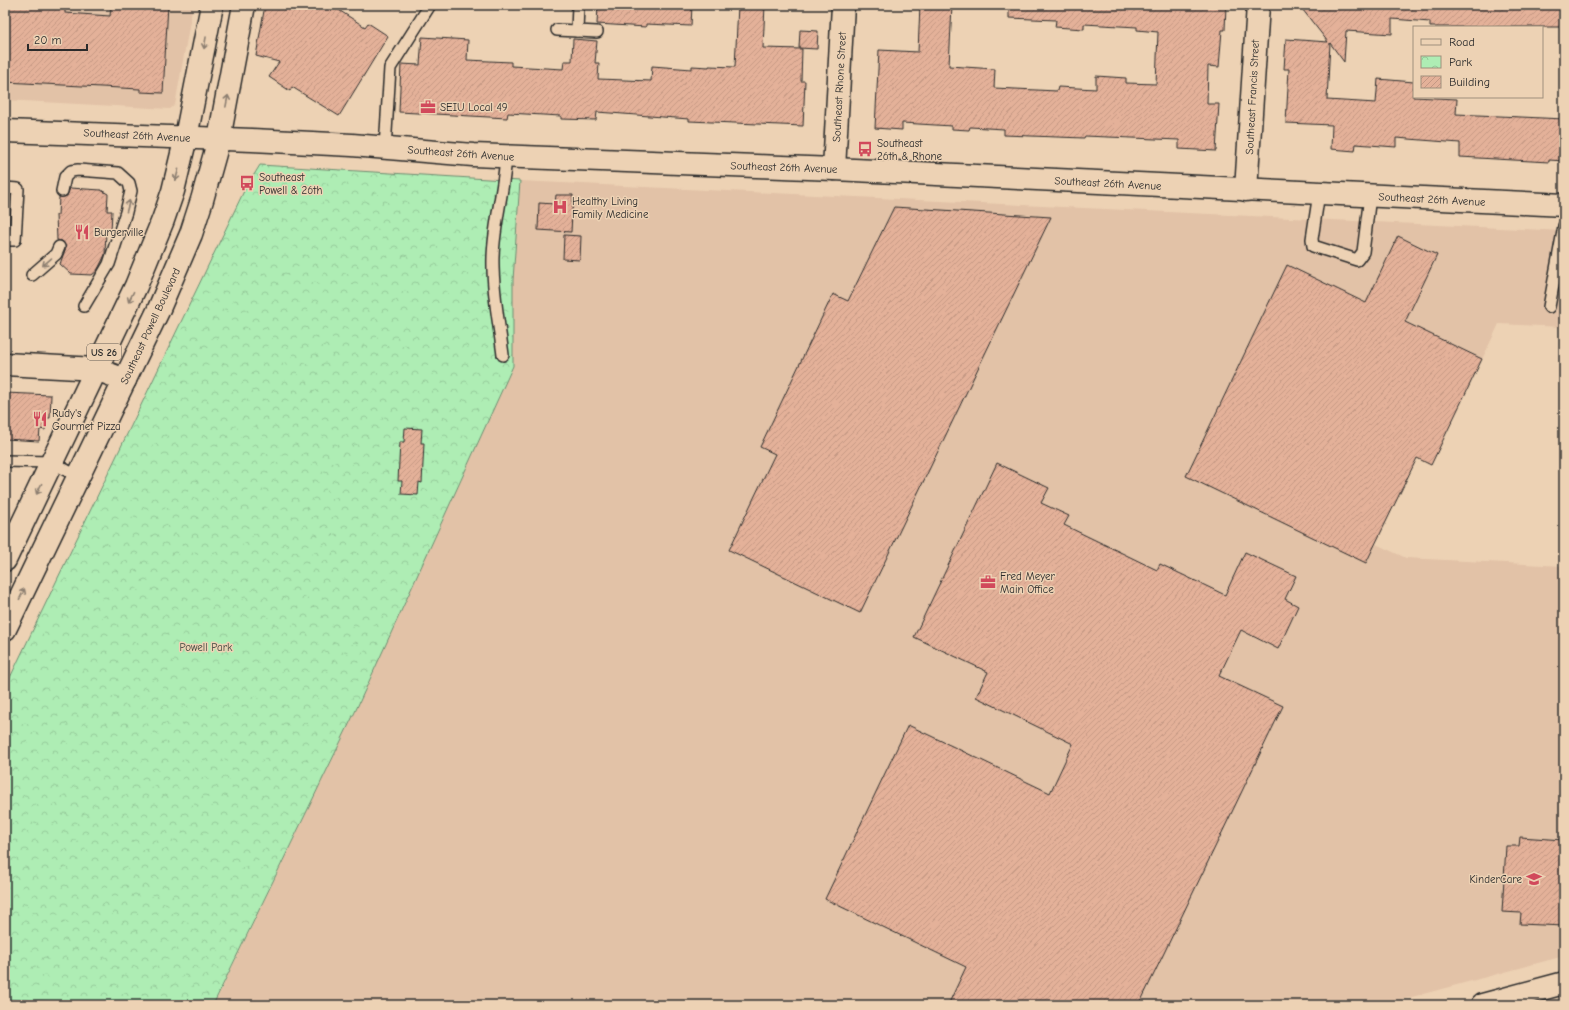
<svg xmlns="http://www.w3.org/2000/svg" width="1569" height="1010" viewBox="0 0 1569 1010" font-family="'Comic Neue',sans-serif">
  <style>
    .built { fill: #e2c2a7 }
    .park { fill: url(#park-crowns); stroke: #6c8c70 }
    .building { fill: url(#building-hatch); stroke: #2b2b2b }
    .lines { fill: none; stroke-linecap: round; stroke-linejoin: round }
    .lane-casing { stroke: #2b2b2b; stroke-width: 14 }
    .street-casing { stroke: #2b2b2b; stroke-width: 25 }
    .secondary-casing { stroke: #2b2b2b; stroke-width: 25 }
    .primary-casing { stroke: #2b2b2b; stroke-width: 25 }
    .lane { stroke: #edd2b4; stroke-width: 11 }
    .street { stroke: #edd2b4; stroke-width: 22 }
    .secondary { stroke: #edd2b4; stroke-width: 22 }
    .primary { stroke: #edd2b4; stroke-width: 22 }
    .oneway { stroke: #8c7e70 }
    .labels { text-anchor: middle; stroke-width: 3; stroke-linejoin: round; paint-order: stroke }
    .shield { fill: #edd2b4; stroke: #655d54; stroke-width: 1 }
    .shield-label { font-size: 10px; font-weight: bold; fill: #2b2b2b }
    .street-label { font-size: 11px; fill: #2b2b2b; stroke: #edd2b4 }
    .poi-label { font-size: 11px; fill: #2b2b2b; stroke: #edd2b4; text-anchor: start }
    .park-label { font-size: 11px; fill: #3f4840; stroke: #edd2b4 }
  </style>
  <defs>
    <pattern id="park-crowns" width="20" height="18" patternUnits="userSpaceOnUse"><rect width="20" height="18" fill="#aeedb4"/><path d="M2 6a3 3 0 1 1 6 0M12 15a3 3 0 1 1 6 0" fill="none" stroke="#96cb9b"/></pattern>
    <pattern id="building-hatch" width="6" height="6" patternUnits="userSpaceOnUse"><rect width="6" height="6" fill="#e4b199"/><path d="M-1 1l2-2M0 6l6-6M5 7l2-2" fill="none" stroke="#c49884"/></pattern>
  </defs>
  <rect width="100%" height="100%" fill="#edd2b4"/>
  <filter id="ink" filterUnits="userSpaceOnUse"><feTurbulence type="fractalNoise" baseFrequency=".025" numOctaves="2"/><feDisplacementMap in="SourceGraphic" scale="8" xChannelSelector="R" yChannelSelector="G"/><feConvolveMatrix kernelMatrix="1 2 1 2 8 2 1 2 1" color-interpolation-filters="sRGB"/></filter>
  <g filter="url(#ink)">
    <g class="built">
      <polygon points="5,5 193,5 175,105 170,109 5,100"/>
      <polygon points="520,181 1564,231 1564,327 1499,324 1431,465 1417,458 1376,544 1406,558 1563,566 1564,956 1382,1005 214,1005 355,712 513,366 513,280"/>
    </g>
    <polygon class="park" points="260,165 520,181 513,280 513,366 355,712 213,1005 108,1005 5,999 5,688 244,191"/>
    <g class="building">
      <polygon points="5,5 65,5 65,13 110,16 111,7 121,8 121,5 168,5 163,93 140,92 140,89 5,82"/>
      <polygon points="265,5 331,5 365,27 368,23 388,36 339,116 292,87 290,91 269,77 279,62 256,56"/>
      <polygon points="598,5 692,5 691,26 646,24 646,27 597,24"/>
      <polygon points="738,5 765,5 763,48 802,49 801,81 805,81 803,126 689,121 689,119 597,112 596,120 561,119 561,116 508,113 507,118 399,112 401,64 420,65 422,37 468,40 467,60 511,62 511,66 563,69 564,61 572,61 573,39 597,41 595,63 599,63 598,79 651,81 652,66 692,69 692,66 709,67 709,66 735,67"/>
      <polygon points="920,5 952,5 949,66 995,69 994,88 1057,91 1058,87 1096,89 1096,76 1126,78 1126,83 1156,84 1158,32 1137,30 1137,27 1084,24 1084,29 1055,27 1056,20 1009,18 1009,5 1226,5 1225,30 1222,30 1219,67 1208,66 1207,104 1219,104 1216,151 1179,149 1179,140 1085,136 1084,138 1004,135 1004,129 970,127 969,130 952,129 952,126 902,123 902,130 875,128 879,50 918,52"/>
      <polygon points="1299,5 1446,5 1483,8 1483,5 1514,7 1514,5 1543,5 1543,7 1564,8 1564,27 1430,27 1430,22 1392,19 1392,34 1346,31 1344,62 1330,43 1327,100 1376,103 1378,79 1414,82 1413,97 1457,99 1456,114 1564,119 1564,161 1549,160 1549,162 1460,157 1460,143 1396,138 1396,147 1356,144 1355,151 1331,149 1332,125 1286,123 1289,69 1284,69 1286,39 1328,42"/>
      <polygon points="800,30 818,31 817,49 799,48"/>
      <polygon points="70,188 101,190 108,194 107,211 112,211 111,232 106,231 105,255 97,271 92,275 71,274 60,264 66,247 62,241 57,240 56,215 58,215 59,197 67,196"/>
      <polygon points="556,195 573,195 571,232 538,230 539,203 555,204"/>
      <polygon points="894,207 1051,217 860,613 729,550 775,454 760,447 833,294 848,301"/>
      <polygon points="564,235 581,236 580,260 563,259"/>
      <polygon points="1398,236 1437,255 1405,322 1482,359 1431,465 1417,458 1366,563 1186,476 1287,265 1366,303"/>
      <polygon points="5,393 51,395 50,418 45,418 45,430 40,429 39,441 5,439"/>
      <polygon points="405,428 422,429 421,443 424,443 422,483 419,482 418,495 401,494 402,481 398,481 400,442 404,442"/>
      <polygon points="997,463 1049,488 1041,503 1069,516 1064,525 1157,570 1160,564 1225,595 1245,552 1296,576 1285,599 1298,606 1278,649 1241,630 1219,676 1283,706 1139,1005 948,1005 966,967 825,899 908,725 1050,793 1073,744 976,697 988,672 914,637"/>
      <polygon points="1520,837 1564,840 1564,926 1520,924 1521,913 1502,912 1506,846 1519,846"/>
    </g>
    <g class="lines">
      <g class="lane-casing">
        <g id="lane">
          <polyline points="557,30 597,32"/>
          <polyline points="577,31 578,5"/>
          <polyline points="385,148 390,68 430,5"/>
          <polyline points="5,188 18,189 15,240 5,240"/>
          <polyline points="62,191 65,177 71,171 78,170 118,173 129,183 131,191 126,212 109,264 84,306"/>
          <polyline points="1319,193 1312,239 1313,246 1357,260 1363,252 1370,196"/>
          <polyline points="32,275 56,254 59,247"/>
          <polyline points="1549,307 1564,226"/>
          <path d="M503 355C499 323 492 289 493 257 494 223 504 190 506 156"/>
          <polyline points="5,461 51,462 79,477"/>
        </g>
      </g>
      <g class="street-casing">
        <g id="street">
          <polyline points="834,169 843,5"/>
          <polyline points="1246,190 1258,5"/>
          <polyline points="5,364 96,369 125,380"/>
          <polyline points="1482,1005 1564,983"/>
        </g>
      </g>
      <g class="secondary-casing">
        <polyline id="secondary" points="5,131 252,140 352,145 473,155 834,169 1564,205"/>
      </g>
      <g class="primary-casing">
        <g id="primary">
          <polyline points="5,560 136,286 163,220 173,191 186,137 212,5"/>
          <polyline points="5,629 158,311 191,234 202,200 219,139 244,5"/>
        </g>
      </g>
      <use href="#lane" class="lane"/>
      <use href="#street" class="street"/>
      <use href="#secondary" class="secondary"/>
      <use href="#primary" class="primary"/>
    </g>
    <defs><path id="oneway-shaft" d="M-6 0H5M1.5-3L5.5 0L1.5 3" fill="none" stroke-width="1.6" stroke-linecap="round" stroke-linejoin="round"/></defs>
    <g class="oneway">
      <use href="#oneway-shaft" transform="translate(205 43) rotate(100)"/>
      <use href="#oneway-shaft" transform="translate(227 101) rotate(-79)"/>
      <use href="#oneway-shaft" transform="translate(177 175) rotate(105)"/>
      <use href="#oneway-shaft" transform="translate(128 206) rotate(-75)"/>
      <use href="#oneway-shaft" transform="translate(47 262) rotate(139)"/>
      <use href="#oneway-shaft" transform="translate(131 297) rotate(116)"/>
      <use href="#oneway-shaft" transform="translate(39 489) rotate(116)"/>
      <use href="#oneway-shaft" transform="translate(22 594) rotate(-64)"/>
    </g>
  </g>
  <defs>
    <g id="office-bare" transform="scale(1.2)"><path d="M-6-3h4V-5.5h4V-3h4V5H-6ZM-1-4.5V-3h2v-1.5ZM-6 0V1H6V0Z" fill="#d1495b" stroke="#edd2b4" stroke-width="2.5" paint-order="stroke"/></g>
    <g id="bus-bare" transform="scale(1.2)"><path d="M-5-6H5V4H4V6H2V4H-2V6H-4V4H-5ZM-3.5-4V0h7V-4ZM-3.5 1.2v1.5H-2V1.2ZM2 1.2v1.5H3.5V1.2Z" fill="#d1495b" stroke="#edd2b4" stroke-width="2.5" paint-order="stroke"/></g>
    <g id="hospital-bare" transform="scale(1.2)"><path d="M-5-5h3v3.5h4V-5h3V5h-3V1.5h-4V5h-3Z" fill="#d1495b" stroke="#edd2b4" stroke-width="2.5" paint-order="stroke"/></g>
    <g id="restaurant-bare" transform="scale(1.2)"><path d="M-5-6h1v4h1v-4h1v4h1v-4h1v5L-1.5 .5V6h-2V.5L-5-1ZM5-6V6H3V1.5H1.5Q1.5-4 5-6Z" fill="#d1495b" stroke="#edd2b4" stroke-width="2.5" paint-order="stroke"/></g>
    <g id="school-bare" transform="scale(1.2)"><path d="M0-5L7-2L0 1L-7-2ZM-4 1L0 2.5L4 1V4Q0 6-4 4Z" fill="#d1495b" stroke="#edd2b4" stroke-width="2.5" paint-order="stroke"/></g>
  </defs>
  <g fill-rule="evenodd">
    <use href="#office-bare" x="428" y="107"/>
    <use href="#bus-bare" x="865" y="149"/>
    <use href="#bus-bare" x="247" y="183"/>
    <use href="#hospital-bare" x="560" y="207"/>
    <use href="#restaurant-bare" x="82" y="232"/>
    <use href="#restaurant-bare" x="40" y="419"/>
    <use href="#office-bare" x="988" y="582"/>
    <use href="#school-bare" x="1534" y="879"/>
  </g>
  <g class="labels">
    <rect class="shield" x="87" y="344" width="34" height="16" rx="3"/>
    <g class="shield-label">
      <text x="104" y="356">US 26</text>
    </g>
    <g class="street-label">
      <text transform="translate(839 87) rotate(-87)" y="4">Southeast Rhone Street</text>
      <text transform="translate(1252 97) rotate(-87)" y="4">Southeast Francis Street</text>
      <text transform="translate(137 135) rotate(3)" y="4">Southeast 26th Avenue</text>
      <text transform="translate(461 153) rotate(4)" y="4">Southeast 26th Avenue</text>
      <text transform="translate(784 167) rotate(2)" y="4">Southeast 26th Avenue</text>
      <text transform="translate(1108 183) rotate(3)" y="4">Southeast 26th Avenue</text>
      <text transform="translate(1432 199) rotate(3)" y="4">Southeast 26th Avenue</text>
      <text transform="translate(150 326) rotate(-65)" y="4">Southeast Powell Boulevard</text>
    </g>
    <g class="poi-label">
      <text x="440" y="111">SEIU Local 49</text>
      <text x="877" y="147">Southeast<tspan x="877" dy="13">26th &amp; Rhone</tspan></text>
      <text x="259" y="181">Southeast<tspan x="259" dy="13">Powell &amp; 26th</tspan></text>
      <text x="572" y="205">Healthy Living<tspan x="572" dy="13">Family Medicine</tspan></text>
      <text x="94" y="236">Burgerville</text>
      <text x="52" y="417">Rudy's<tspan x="52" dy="13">Gourmet Pizza</tspan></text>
      <text x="1000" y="580">Fred Meyer<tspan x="1000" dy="13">Main Office</tspan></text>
      <text x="1522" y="883" text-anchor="end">KinderCare</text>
    </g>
    <g class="park-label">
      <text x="206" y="651">Powell Park</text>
    </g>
  </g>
  <rect width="1569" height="1010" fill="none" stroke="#edd2b4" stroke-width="20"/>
  <rect x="10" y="10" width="1549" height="990" fill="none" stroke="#2b2b2b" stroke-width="1.5" filter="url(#ink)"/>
  <rect x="1413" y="26" width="130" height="72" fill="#edd2b4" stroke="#9f8f7d"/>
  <rect x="1421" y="39" width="20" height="6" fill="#edd2b4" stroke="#9f8f7d"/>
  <text x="1449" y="46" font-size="12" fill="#2b2b2b">Road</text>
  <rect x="1421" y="56" width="20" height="12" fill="url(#park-crowns)" stroke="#9f8f7d"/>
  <text x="1449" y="66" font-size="12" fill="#2b2b2b">Park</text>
  <rect x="1421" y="76" width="20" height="12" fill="url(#building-hatch)" stroke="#9f8f7d"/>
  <text x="1449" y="86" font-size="12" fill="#2b2b2b">Building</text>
  <path d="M28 44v6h59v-6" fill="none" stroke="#2b2b2b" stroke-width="2"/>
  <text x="34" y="44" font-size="12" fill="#2b2b2b" stroke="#edd2b4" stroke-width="3" paint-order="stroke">20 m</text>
</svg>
